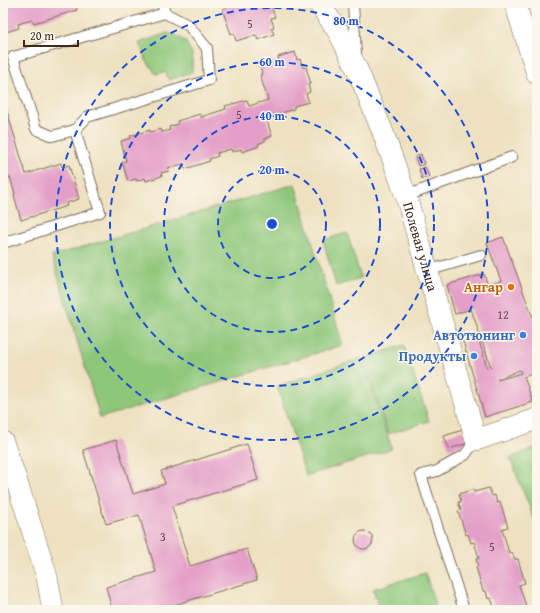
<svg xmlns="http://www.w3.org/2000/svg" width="540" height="613" viewBox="0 0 540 613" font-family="'Gentium Book Plus',serif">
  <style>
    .green { fill: #8fc77a; stroke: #65784c }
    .building { fill: #e49fc8; fill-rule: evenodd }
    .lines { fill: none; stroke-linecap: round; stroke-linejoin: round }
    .lane-casing { stroke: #7a6a57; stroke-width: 12 }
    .street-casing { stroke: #7a6a57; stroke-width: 22 }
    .lane { stroke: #fff; stroke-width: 10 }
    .street { stroke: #fff; stroke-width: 21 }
    .ring { fill: none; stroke: #1d4ed8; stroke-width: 2; stroke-dasharray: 7 5 }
    .food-dot { fill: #e8710a; stroke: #fbf7ec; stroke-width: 1.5 }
    .shop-dot { fill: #3f7fe0; stroke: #fbf7ec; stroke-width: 1.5 }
    .labels { text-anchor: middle; stroke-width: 3; stroke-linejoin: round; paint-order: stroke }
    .number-label { font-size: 12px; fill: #654748 }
    .street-label { font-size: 14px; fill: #3b2a1e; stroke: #fbf7ec }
    .food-label { font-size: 14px; font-weight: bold; fill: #c56008; stroke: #fbf7ec; text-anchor: end }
    .shop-label { font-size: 14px; font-weight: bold; fill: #366cbe; stroke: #fbf7ec; text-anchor: end }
    .centre { fill: #1d4ed8; stroke: #fbf7ec; stroke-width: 2 }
    .ring-label { font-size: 12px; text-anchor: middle; font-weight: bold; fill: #1d4ed8; stroke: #fbf7ec; stroke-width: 3; stroke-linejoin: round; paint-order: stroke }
  </style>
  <rect width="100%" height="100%" fill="#fbf7ec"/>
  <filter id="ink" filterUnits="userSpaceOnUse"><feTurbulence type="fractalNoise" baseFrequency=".025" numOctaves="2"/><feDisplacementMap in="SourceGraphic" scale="8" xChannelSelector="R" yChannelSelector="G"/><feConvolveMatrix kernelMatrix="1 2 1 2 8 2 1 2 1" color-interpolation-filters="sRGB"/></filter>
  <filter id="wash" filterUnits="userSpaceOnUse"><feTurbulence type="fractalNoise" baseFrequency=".012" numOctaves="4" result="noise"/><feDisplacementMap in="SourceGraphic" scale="16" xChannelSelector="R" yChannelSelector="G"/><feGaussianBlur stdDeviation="0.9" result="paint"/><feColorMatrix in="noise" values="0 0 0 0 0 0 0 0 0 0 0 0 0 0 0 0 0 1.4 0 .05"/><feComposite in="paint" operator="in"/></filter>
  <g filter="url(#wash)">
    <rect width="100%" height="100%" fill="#eee1c1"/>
    <g class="green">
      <polygon points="167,33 176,35 185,41 192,53 192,72 169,80 165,72 156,74 146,60 139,43"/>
      <polygon points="295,184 343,345 100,418 52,256"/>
      <polygon points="347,233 361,278 336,286 323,240"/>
      <polygon points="404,345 429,421 388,434 364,358"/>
      <polygon points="362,358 392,449 306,476 277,386"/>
      <polygon points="537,447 537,526 510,458"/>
      <polygon points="425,573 437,610 380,610 373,589"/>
    </g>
    <g id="blocks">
      <g class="building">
        <polygon points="3,3 86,3 76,6 77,10 34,23 32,20 18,24 19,28 3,33"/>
        <polygon points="227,3 270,3 275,17 271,18 274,27 271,28 274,34 258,40 256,35 236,41 234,33 231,34 222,9 229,7"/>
        <polygon points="295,52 297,60 300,59 303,68 306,67 311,84 308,84 310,92 306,94 309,102 294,106 294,109 266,118 272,136 265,139 265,141 258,144 259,146 242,152 241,149 232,152 231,149 217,153 218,156 209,159 210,161 185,169 183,164 168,168 169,171 161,173 162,176 146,181 145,178 137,181 136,179 128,181 122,162 126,161 121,141 131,138 130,136 150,130 150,132 161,129 162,132 170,130 169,127 178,124 177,121 200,114 201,117 226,109 225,106 247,100 249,106 268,100 260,75 262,74 260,66 279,60 278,57"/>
        <polygon points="3,98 26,174 61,163 62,167 69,165 79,199 66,203 67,206 21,220 14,195 15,194 10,177 3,179"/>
        <polygon points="421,154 424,164 418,166 415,157"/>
        <polygon points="425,167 429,177 422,179 419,169"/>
        <path d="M503 237 537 329V340L533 341 536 353 537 352V372L524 377 533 402 485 417 463 341 478 337 487 368 491 367 471 309 455 314 447 285 484 274 488 286 501 281 487 243ZM520 370 521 373 498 380V379Z"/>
        <polygon points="463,430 468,443 449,449 444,436"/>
        <polygon points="116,440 133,494 165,484 161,471 247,444 258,480 172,506 190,566 247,549 257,580 167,607 168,610 112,610 106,587 156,572 139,515 106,524 83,450"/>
        <polygon points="489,488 492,496 495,495 497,503 500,502 508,527 502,529 509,553 512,552 515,559 518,559 525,583 519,585 527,609 530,608 530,610 495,610 491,598 488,599 486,591 483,591 476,567 478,566 476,559 479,558 474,542 471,543 468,534 466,535 458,511 461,510 458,502 461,502 459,494 474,489 474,492"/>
        <circle cx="364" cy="540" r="9"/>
      </g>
    </g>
  </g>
  <g filter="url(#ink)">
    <use href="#blocks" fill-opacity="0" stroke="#7a6a57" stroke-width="1"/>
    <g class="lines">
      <g class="lane-casing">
        <g id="lane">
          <polyline points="353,3 356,55"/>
          <polyline points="75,130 52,136 36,129 13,57 165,13 162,3"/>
          <polyline points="406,196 512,157"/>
          <polyline points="3,243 100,212 75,130 87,117 209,80 207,48 188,25 165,13"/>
          <polyline points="427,271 481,255"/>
          <polyline points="464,610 421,475 437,471 465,455 476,440"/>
        </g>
      </g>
      <g class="street-casing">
        <g id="street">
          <path id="s1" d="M319 3 339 33 357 69 382 130 406 196 476 440 537 419"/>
          <polyline points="515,3 537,74"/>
          <polyline points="3,442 15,476 47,577 53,610"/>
        </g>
      </g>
      <use href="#lane" class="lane"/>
      <use href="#street" class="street"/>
    </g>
  </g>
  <g class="ring">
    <circle cx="272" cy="224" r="54"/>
    <circle cx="272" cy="224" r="108"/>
    <circle cx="272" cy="224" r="162"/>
    <circle cx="272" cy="224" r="216"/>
  </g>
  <circle class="food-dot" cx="511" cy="287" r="4"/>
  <g class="shop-dot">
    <circle cx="523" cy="335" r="4"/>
    <circle cx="474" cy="356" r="4"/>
  </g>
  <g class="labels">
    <g class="number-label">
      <text x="250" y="28">5</text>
      <text x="239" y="119">5</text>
      <text x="503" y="319">12</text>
      <text x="163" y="541">3</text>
      <text x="492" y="551">5</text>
    </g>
    <g class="street-label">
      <text dy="5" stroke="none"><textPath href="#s1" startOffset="265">Полевая улица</textPath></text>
    </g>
    <g class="food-label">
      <text x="503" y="292">Ангар</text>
    </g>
    <g class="shop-label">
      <text x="515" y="340">Автотюнинг</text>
      <text x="466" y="361">Продукты</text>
    </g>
  </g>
  <circle cx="272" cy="224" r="6" class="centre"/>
  <g class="ring-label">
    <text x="346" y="25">80 m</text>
    <text x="272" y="66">60 m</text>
    <text x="272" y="120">40 m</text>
    <text x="272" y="174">20 m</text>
  </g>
  <rect width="540" height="613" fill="none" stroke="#fbf7ec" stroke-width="16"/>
  <path d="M24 40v6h54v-6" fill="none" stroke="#3b2a1e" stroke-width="2"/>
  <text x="30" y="40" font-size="12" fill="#3b2a1e" stroke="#fbf7ec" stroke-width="3" paint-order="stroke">20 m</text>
</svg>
